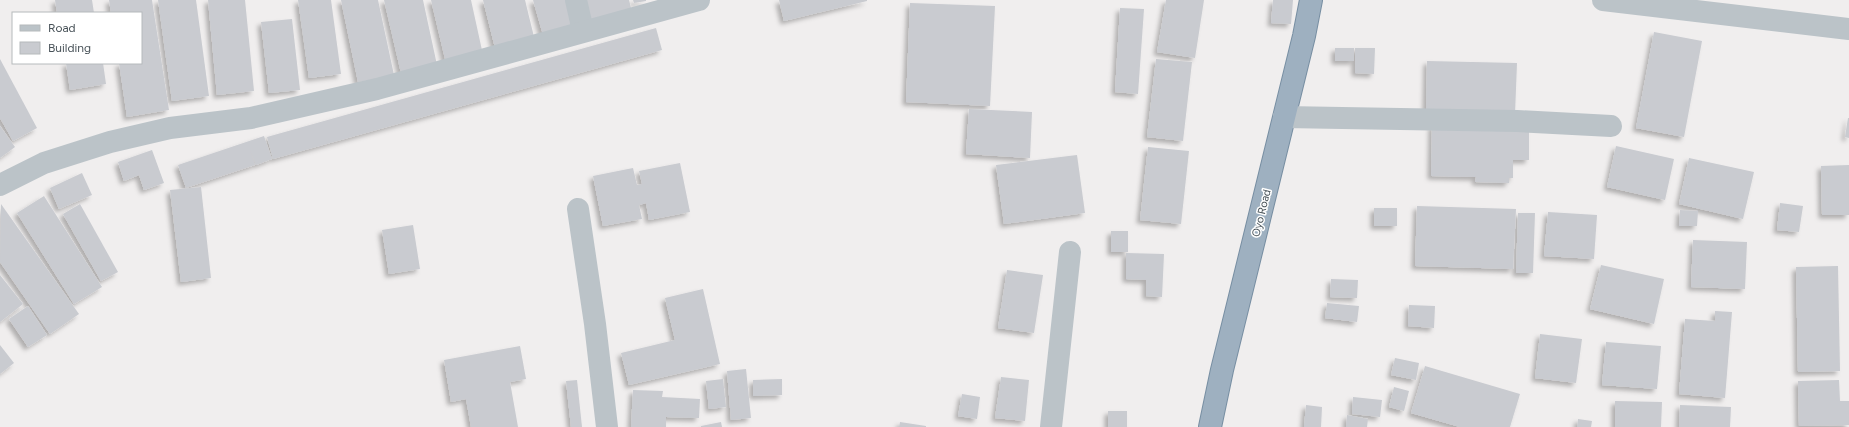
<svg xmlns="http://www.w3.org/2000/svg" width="1849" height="427" viewBox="0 0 1849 427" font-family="Figtree,sans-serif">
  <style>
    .building { fill: #c9cbd0; filter: url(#shadow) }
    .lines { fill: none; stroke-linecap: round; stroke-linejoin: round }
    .trunk-casing { stroke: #778ea2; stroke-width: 24 }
    .minor { stroke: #bbc3c8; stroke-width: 22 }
    .trunk { stroke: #9eb0c0; stroke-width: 22 }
    .labels { text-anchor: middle; stroke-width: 3; stroke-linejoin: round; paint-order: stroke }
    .street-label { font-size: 11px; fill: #485258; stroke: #fff }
  </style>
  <defs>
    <filter id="shadow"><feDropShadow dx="-3.5" dy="3.5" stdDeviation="2" flood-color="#0004"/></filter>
  </defs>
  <rect width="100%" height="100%" fill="#f0eeee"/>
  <g class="building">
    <polygon points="55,0 92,0 94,13 57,13"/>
    <polygon points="109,0 152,0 169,110 127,117 119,63 141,63 141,13 111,13"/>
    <polygon points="158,0 196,0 209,96 172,101"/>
    <polygon points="208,0 245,0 254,91 217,95"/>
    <polygon points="298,0 331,0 341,74 309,78"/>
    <polygon points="341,0 378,0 394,75 358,82"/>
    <polygon points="384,0 423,0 437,65 401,73"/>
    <polygon points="431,0 471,0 483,55 446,63"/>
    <polygon points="483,0 525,0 534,37 495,48"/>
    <polygon points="533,0 571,0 578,24 543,35"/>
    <polygon points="585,0 629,0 632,12 590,22"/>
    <polygon points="633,0 646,0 646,1 634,3"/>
    <polygon points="779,0 867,0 867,1 784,21"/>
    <polygon points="1166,0 1204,0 1195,58 1157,52"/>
    <polygon points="1273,0 1293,0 1291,24 1271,23"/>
    <polygon points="910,3 995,6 990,106 906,102"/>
    <polygon points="1120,8 1144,9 1138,94 1115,92"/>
    <polygon points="292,19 300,90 269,93 261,22"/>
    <polygon points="656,28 662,50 273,159 267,137"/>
    <polygon points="1654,32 1702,41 1684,137 1636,128"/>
    <rect x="1335" y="48" width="19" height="13"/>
    <polygon points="1355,48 1375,48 1374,74 1355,73"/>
    <polygon points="0,59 37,128 13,141 0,118"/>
    <polygon points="1156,59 1192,62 1183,141 1147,137"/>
    <polygon points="1427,61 1517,63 1515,114 1426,111"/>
    <polygon points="66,63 103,63 106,84 70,90"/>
    <polygon points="969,109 1032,112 1030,158 966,154"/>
    <polygon points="1848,118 1849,118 1849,138 1845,137"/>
    <polygon points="1432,125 1529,126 1529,160 1513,160 1513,178 1509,178 1509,183 1475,182 1476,177 1431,176"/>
    <polygon points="0,126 15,147 0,158"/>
    <polygon points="264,136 272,159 256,165 250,150 255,165 186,188 178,165"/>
    <polygon points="1616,146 1674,159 1665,200 1607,187"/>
    <polygon points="1148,147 1189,151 1181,224 1140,220"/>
    <polygon points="152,150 164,183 144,190 139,175 124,181 118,162"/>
    <polygon points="1077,155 1085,213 1004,224 996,165"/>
    <polygon points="1689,158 1754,172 1743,219 1679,204"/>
    <polygon points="680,163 690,212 649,220 646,203 639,205 642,219 603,226 593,176 633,168 637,185 642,184 639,171"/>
    <polygon points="1849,165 1849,215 1822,215 1821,166"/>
    <polygon points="82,173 92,195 59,209 50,188"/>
    <polygon points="201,187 211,278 181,282 170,190"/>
    <polygon points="44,196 102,287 74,304 17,213"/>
    <polygon points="1780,203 1803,206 1799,232 1777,230"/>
    <polygon points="1,204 79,314 50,334 0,262"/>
    <polygon points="80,204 118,272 101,281 63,214"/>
    <polygon points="1417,206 1516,209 1513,269 1415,266"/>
    <rect x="1374" y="208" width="23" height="18"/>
    <polygon points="1680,210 1698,211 1697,226 1679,226"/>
    <polygon points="1548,212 1597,215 1594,259 1544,256"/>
    <polygon points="1518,213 1535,213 1533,273 1516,273"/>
    <polygon points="413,225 420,269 389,274 382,230"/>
    <rect x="1111" y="231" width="17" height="21"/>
    <polygon points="1693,240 1747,242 1745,289 1691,287"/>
    <polygon points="1126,253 1164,254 1162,297 1146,296 1146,280 1126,279"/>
    <polygon points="1601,265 1664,279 1654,324 1590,309"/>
    <polygon points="1838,266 1840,371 1798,372 1796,267"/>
    <polygon points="1007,270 1043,275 1034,333 998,328"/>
    <polygon points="0,275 23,304 0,322"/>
    <polygon points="1331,279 1358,280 1357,298 1330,297"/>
    <polygon points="703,289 720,364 629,385 621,353 675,340 665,298"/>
    <polygon points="1327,303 1359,306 1357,322 1325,318"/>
    <polygon points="1409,305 1435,306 1434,328 1408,326"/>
    <polygon points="28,306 47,335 28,347 9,319"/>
    <polygon points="1715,311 1732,312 1725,398 1679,394 1685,319 1715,321"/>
    <polygon points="1540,334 1582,339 1576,383 1535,378"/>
    <polygon points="1606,342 1661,346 1657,389 1602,385"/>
    <polygon points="0,345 14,363 0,374"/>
    <polygon points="520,346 526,379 510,382 518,427 471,427 466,399 451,402 444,360"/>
    <polygon points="1395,358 1419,363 1416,380 1391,375"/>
    <polygon points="1425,366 1520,394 1510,427 1460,427 1411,413"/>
    <polygon points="746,369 751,418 731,420 727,371"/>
    <polygon points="1001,377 1029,380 1025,421 995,418"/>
    <polygon points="723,379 726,407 709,409 706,381"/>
    <polygon points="782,379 782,395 753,396 753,380"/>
    <polygon points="577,380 582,427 571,427 566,381"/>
    <polygon points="1839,380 1840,401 1849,401 1849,425 1799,426 1798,381"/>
    <polygon points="1394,387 1409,391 1404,411 1389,407"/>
    <polygon points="633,390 663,391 662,397 700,399 699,418 666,417 666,427 631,427"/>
    <polygon points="962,394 980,397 977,419 958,416"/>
    <polygon points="1353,397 1382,400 1380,417 1352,414"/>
    <polygon points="1615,401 1662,402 1661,427 1615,427"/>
    <polygon points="1306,405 1322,407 1321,427 1304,427"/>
    <polygon points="1680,405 1731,407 1730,427 1679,427"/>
    <rect x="1108" y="411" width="19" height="16"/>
    <polygon points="1347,415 1368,419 1367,427 1346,427"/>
    <polygon points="1578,419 1592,421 1591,427 1577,427"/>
    <polygon points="721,422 722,427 701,427 701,426"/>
    <polygon points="900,422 926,426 926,427 899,427"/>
  </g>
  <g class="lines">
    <g class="trunk-casing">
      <polyline id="trunk" points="1210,427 1222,370 1304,36 1311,0"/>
    </g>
    <g class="minor">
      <polyline points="576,0 583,31"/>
      <polyline points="1603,0 1849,29"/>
      <polyline points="1284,117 1517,121 1611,126"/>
      <polyline points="0,185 44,163 110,142 170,128 251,118 377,89 699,0"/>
      <polyline points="578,209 595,324 607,427"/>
      <polyline points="1051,427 1070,252"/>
    </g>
    <use href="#trunk" class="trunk"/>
  </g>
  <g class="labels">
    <g class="street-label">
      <text transform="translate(1261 213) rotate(-76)" y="4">Oyo Road</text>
    </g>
  </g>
  <rect x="12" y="12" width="130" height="52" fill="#ffffff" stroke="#b6babc"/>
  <rect x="20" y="25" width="20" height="6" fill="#bbc3c8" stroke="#b6babc"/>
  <text x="48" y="32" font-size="12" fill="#485258">Road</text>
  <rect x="20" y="42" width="20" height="12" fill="#c9cbd0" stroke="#b6babc"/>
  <text x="48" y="52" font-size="12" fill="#485258">Building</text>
</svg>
